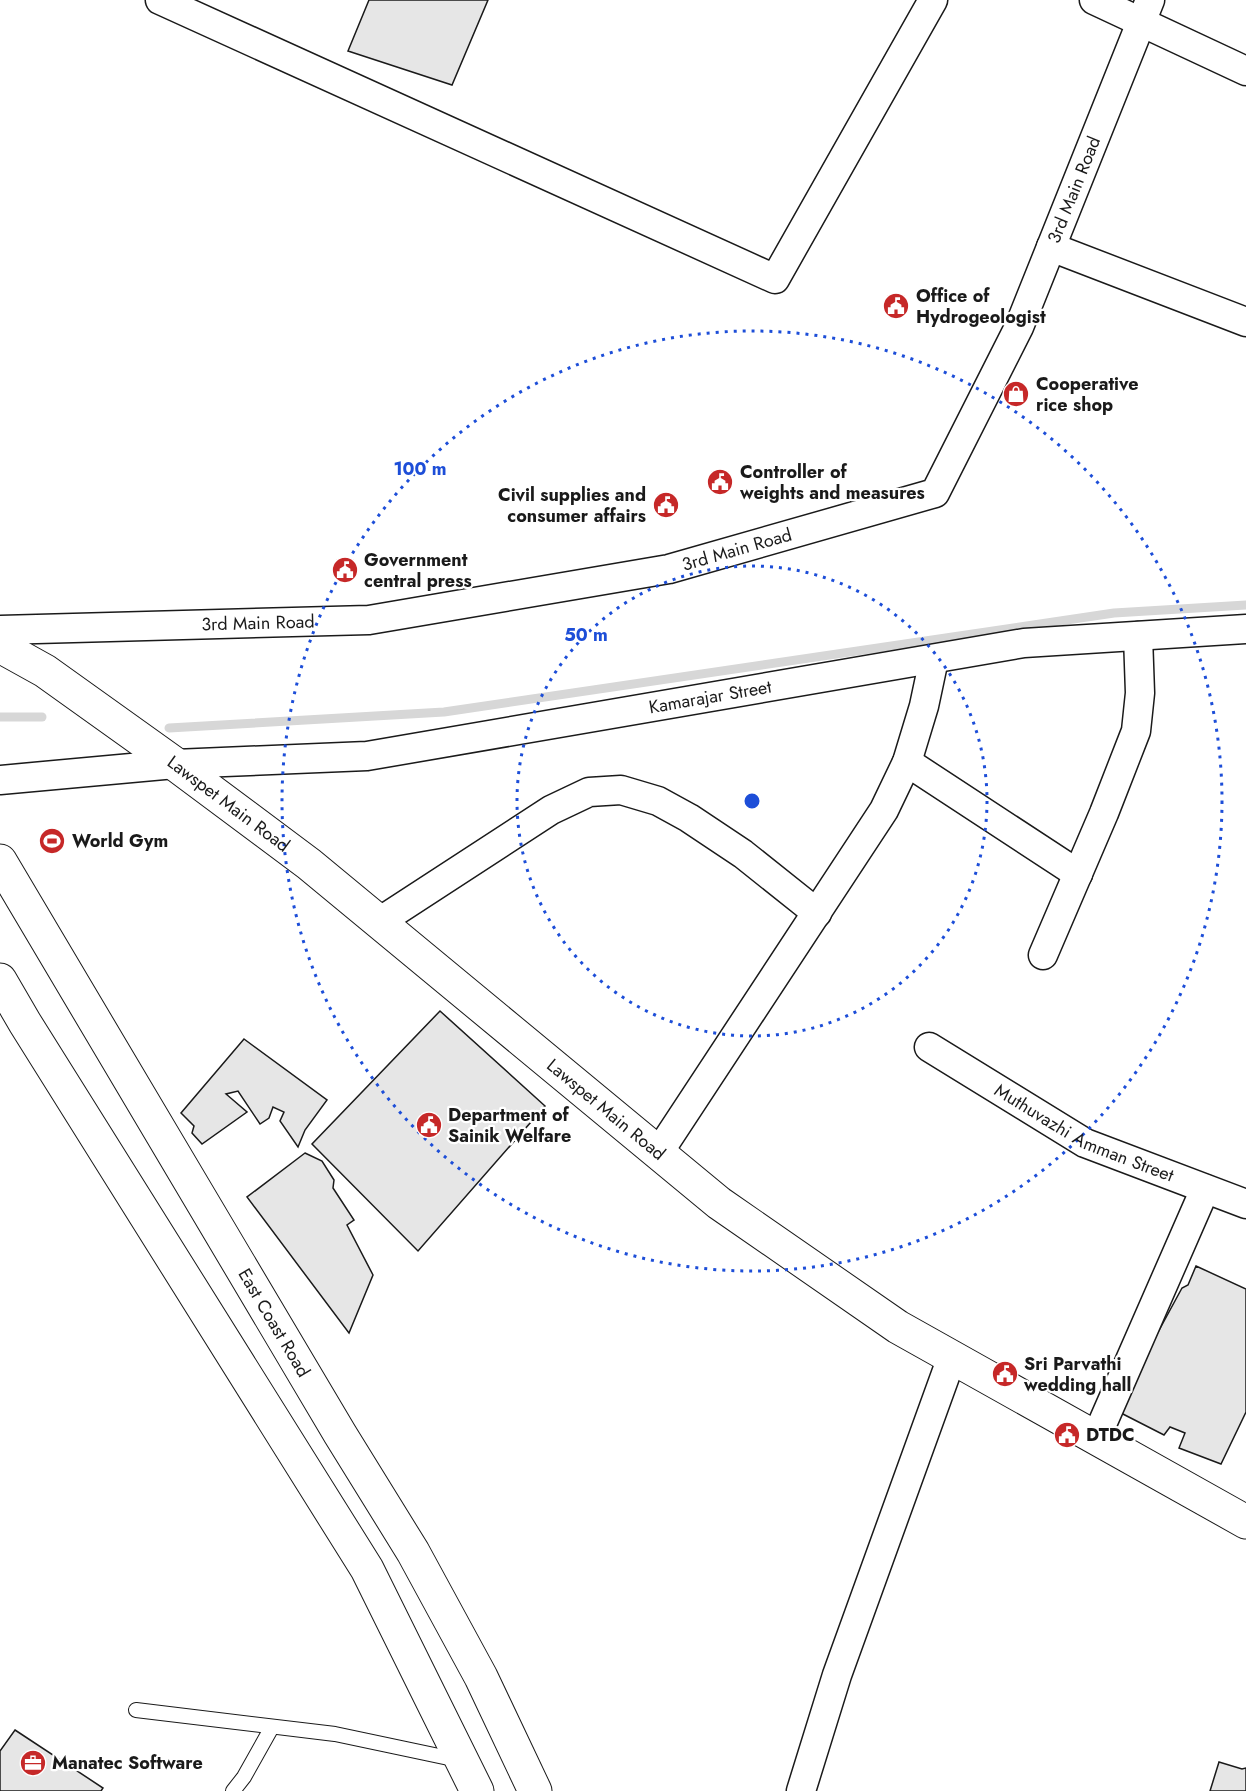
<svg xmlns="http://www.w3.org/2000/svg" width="1246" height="1791" viewBox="0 0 1246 1791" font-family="Jost,sans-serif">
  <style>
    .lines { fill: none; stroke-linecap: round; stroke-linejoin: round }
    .stream { stroke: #d7d7d7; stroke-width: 9 }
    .building { fill: #e6e6e6; stroke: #1a1a1a; stroke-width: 1.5 }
    .service-casing { stroke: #1a1a1a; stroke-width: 16 }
    .minor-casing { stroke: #1a1a1a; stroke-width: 31 }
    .tertiary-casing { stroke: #1a1a1a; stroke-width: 35 }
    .trunk-casing { stroke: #1a1a1a; stroke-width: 35 }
    .service { stroke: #fff; stroke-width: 14 }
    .minor { stroke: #fff; stroke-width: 28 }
    .tertiary { stroke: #fff; stroke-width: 33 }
    .trunk { stroke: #fff; stroke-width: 33 }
    .ring { fill: none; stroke: #1d4ed8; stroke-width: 3; stroke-dasharray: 3 6 }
    .labels { text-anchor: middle; stroke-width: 4.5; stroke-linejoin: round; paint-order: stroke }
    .street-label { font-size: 18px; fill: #1a1a1a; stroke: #fff }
    .poi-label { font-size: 18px; font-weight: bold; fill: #1a1a1a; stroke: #fff; text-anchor: start }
    .centre { fill: #1d4ed8; stroke: #fff; stroke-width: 3 }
    .ring-label { font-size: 18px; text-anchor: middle; font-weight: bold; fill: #1d4ed8; stroke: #fff; stroke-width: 4.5; stroke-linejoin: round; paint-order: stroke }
  </style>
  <rect width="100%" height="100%" fill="#fff"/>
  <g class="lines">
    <g class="stream">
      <polyline points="0,717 42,717"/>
      <polyline points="169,728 444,712 1114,613 1246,605"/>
    </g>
  </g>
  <g class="building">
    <polygon points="369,0 488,0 452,85 348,51"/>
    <polygon points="440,1011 545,1106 418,1251 312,1144"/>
    <polygon points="244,1039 327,1100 305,1130 298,1147 280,1121 284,1112 273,1107 269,1118 260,1124 238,1091 226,1094 247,1112 202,1144 192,1133 194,1126 181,1113"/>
    <polygon points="305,1153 322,1161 334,1180 333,1188 354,1220 347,1225 373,1275 349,1333 247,1197"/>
    <polygon points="1196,1266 1246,1289 1246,1412 1221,1464 1179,1448 1185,1433 1170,1427 1164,1435 1119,1412 1125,1393 1182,1288 1188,1285"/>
    <polygon points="15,1730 103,1788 101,1791 0,1791 0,1751"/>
    <polygon points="1219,1762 1242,1769 1246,1768 1246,1791 1210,1791"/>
  </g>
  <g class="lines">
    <g class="service-casing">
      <g id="service">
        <polyline points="136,1710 335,1734 458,1760"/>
        <polyline points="233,1791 244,1777 272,1727"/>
      </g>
    </g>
    <g class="minor-casing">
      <g id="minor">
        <polyline points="160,0 775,279 933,0"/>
        <polyline points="1094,0 1246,71"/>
        <polyline points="1051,247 1246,322"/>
        <path id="s1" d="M0 630 369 620 669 569 935 493 1019 327 1150 0"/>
        <polyline points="907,762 1078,874"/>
        <path id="s2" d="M0 780 175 764 367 756 1024 643 1246 629"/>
        <polyline points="379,922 551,810 589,792 621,790 658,801 689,818 743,854 817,913"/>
        <polyline points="1043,955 1104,813 1136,731 1140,693 1138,636"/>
        <path id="s3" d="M929 1047 1085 1143 1246 1204"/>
        <polyline points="659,1152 884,810 907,762 924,706 934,659"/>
        <polyline points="1096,1438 1205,1189"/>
        <polyline points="801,1791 837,1675 952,1357"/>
      </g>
    </g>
    <g class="tertiary-casing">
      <g id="tertiary">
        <path id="s4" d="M0 646 45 671 175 764 309 864 719 1203 898 1327 1246 1522"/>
      </g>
    </g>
    <g class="trunk-casing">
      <g id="trunk">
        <path id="s5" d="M0 861 340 1434 413 1552 481 1677 535 1791"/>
        <polyline points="0,980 25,1023 367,1569 477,1791"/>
      </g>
    </g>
    <use href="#service" class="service"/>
    <use href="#minor" class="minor"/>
    <use href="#tertiary" class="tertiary"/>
    <use href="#trunk" class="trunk"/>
  </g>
  <g class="ring">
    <circle cx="752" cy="801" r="235"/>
    <circle cx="752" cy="801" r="470"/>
  </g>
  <defs>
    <g id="civic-disc" transform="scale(1.35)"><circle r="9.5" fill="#c62828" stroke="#fff"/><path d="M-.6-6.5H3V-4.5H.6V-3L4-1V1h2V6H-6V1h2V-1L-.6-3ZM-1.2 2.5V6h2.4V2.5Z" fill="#fff"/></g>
    <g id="shop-disc" transform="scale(1.35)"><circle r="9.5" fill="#c62828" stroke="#fff"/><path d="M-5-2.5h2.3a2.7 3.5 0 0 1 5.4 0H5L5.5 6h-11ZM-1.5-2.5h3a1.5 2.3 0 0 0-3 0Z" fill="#fff"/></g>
    <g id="stadium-disc" transform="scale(1.35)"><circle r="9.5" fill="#c62828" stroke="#fff"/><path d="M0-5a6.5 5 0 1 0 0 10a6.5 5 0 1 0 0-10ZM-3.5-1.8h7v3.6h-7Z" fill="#fff"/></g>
    <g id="office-disc" transform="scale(1.35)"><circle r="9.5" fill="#c62828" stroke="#fff"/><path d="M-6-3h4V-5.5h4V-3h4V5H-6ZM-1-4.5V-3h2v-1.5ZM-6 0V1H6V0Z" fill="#fff"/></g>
  </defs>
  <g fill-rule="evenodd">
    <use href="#civic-disc" x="896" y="306"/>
    <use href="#shop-disc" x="1016" y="394"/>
    <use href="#civic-disc" x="720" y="482"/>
    <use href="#civic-disc" x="666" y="505"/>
    <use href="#civic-disc" x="345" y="570"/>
    <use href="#stadium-disc" x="52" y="841"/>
    <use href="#civic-disc" x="429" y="1125"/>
    <use href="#civic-disc" x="1005" y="1374"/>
    <use href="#civic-disc" x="1067" y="1435"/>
    <use href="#office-disc" x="33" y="1763"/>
  </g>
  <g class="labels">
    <g class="street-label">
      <text dy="6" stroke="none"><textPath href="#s1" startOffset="1284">3rd Main Road</textPath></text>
      <text dy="6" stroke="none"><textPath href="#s1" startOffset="744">3rd Main Road</textPath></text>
      <text dy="6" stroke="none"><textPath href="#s1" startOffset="258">3rd Main Road</textPath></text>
      <text dy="6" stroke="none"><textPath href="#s2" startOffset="716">Kamarajar Street</textPath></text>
      <text dy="6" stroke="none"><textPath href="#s4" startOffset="278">Lawspet Main Road</textPath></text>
      <text dy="6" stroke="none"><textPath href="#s4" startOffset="764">Lawspet Main Road</textPath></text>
      <text dy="6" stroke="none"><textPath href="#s3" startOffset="178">Muthuvazhi Amman Street</textPath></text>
      <text dy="6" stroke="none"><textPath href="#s5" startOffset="537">East Coast Road</textPath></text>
    </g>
    <g class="poi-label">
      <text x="916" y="302">Office of<tspan x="916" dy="21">Hydrogeologist</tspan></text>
      <text x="1036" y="390">Cooperative<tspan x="1036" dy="21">rice shop</tspan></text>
      <text x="740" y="478">Controller of<tspan x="740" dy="21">weights and measures</tspan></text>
      <text x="646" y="501" text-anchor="end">Civil supplies and<tspan x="646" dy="21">consumer affairs</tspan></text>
      <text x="364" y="566">Government<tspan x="364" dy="21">central press</tspan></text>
      <text x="72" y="847">World Gym</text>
      <text x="448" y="1121">Department of<tspan x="448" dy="21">Sainik Welfare</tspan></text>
      <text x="1024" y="1370">Sri Parvathi<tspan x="1024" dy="21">wedding hall</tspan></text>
      <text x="1086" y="1441">DTDC</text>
      <text x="52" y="1769">Manatec Software</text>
    </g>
  </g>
  <circle cx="752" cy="801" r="9" class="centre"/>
  <g class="ring-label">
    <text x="420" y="475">100 m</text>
    <text x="586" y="641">50 m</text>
  </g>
</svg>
